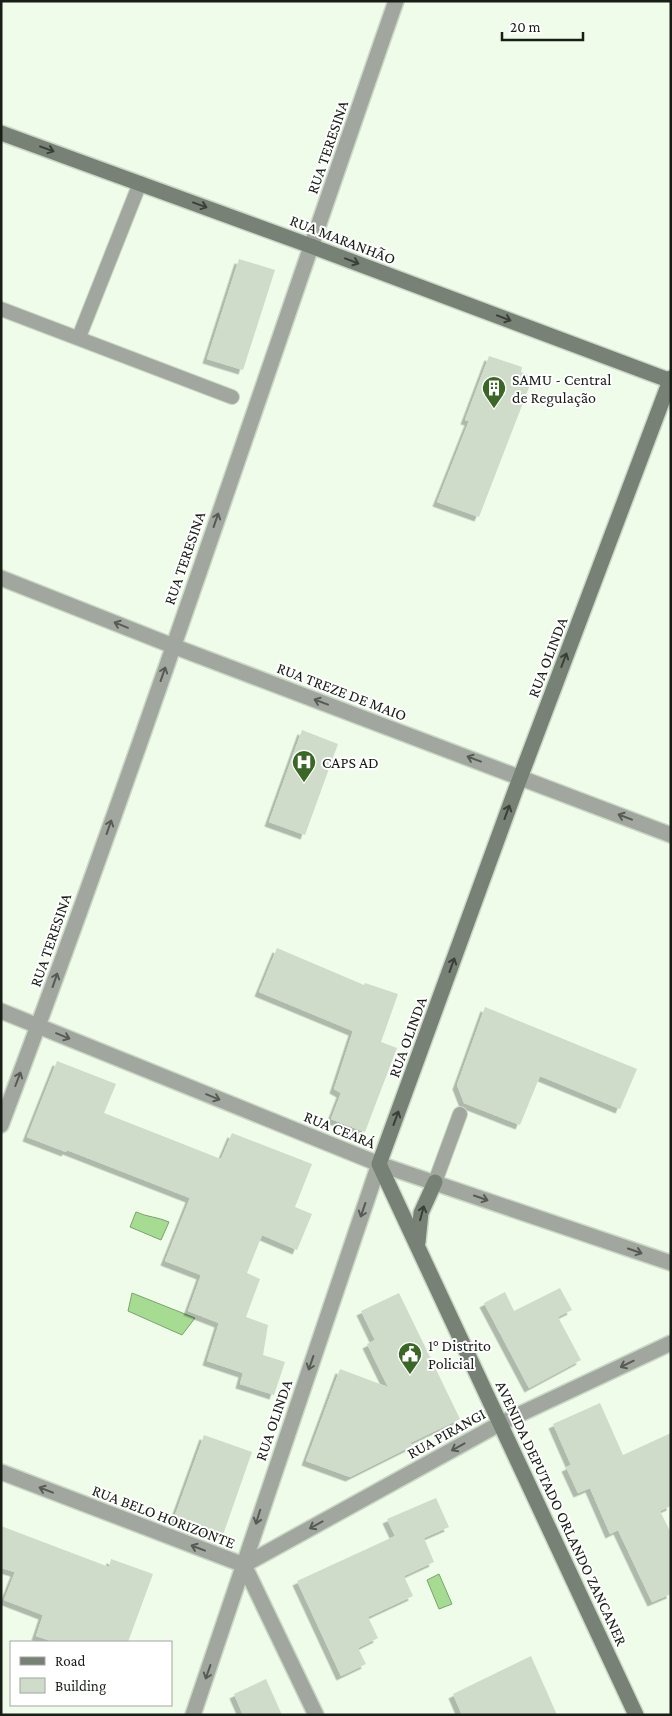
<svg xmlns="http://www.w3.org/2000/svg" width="672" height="1716" viewBox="0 0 672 1716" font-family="'Crimson Pro',serif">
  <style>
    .water { fill: #a6dc91; stroke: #7ba36c }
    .building { fill: #cfdcca; filter: url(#shadow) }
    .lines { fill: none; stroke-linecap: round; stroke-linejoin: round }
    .lane-casing { stroke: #ccd8c7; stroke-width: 16 }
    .street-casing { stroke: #ccd8c7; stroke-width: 18 }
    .secondary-casing { stroke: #ccd8c7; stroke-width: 18 }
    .lane { stroke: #a1a79f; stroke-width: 14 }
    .street { stroke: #a1a79f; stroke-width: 15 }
    .secondary { stroke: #788175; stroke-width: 15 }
    .oneway { stroke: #3a4037 }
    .oneway2 { stroke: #565b54 }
    .labels { text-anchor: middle; stroke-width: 4; stroke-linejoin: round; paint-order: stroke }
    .street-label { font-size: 16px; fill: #181d16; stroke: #fff }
    .poi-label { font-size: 16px; fill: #181d16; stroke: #fff; text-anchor: start }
  </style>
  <defs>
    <filter id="shadow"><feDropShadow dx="-4.5" dy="4.5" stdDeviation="0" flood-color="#0004"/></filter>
  </defs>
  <rect width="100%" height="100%" fill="#eefce9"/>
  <g class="water">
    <path d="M136 1212C147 1217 158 1217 169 1222L161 1240 130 1227Z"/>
    <polygon points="132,1293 195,1318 182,1335 128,1311"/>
    <polygon points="439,1574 452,1604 439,1609 427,1580"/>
  </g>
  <g class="building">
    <polygon points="239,259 275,270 243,370 207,359"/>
    <polygon points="489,356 522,367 521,372 533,377 479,517 437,502 469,421 465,420"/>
    <polygon points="302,730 338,744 305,835 269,822"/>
    <polygon points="277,948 364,985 365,983 398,994 381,1042 397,1048 365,1132 331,1119 341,1093 334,1089 353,1031 259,992"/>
    <polygon points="485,1007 637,1069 620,1109 540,1076 520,1125 464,1103 457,1085"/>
    <polygon points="57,1061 116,1084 104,1113 221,1159 232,1133 312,1164 295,1207 312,1214 297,1250 262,1235 247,1273 260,1279 246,1317 268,1325 263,1355 285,1362 274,1395 240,1384 243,1373 207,1361 219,1323 188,1311 201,1275 165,1261 190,1198 67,1150 66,1152 27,1137"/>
    <polygon points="560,1288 572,1310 558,1317 581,1360 529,1388 484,1303 505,1292 514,1311"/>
    <polygon points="399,1293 460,1419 410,1443 412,1446 350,1477 306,1461 340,1369 388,1387 367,1344 375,1340 361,1311"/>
    <polygon points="600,1403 623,1455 671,1433 671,1506 660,1511 671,1533 671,1594 652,1602 618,1530 610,1534 590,1488 578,1493 566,1467 571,1465 553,1424"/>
    <polygon points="204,1435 252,1452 223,1535 174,1518"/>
    <polygon points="436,1498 449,1527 424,1538 434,1562 404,1576 413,1596 368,1617 378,1638 358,1648 366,1664 341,1676 297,1581 395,1536 387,1519"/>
    <polygon points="1,1526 109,1567 111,1559 153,1574 128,1642 54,1642 36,1636 43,1615 4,1600 15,1572 1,1568"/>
    <polygon points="531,1656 557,1715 462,1715 453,1694"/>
    <polygon points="266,1679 282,1715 243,1715 234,1694"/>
  </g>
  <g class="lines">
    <g class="lane-casing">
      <g id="lane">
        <polyline points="1,309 232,397"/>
        <polyline points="79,337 140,183"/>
        <polyline points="435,1182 460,1114"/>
      </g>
    </g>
    <g class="street-casing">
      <g id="street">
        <polyline points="1,578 173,646 671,835"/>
        <polyline points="1,1011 379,1164 671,1263"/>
        <path d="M1 1125C141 754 265 376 396 1"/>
        <polyline points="1,1472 244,1565 316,1715"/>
        <polyline points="244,1565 501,1423 671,1343"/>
        <polyline points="193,1715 379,1164"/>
      </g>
    </g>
    <g class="secondary-casing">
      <g id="secondary">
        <polyline points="1,133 311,246 671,381"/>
        <polyline points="418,1242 421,1213 435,1182"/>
        <polyline points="636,1715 379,1164 514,794 671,378"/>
      </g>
    </g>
    <use href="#lane" class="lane"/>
    <use href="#street" class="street"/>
    <use href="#secondary" class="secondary"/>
  </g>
  <defs><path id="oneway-shaft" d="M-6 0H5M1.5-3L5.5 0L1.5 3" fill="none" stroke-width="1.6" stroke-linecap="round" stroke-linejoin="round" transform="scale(1.25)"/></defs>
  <g class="oneway">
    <use href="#oneway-shaft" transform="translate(47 149) rotate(20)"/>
    <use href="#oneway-shaft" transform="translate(200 205) rotate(20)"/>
    <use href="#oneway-shaft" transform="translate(352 261) rotate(21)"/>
    <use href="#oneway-shaft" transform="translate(504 318) rotate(21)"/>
    <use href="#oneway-shaft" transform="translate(564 660) rotate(-69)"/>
    <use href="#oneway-shaft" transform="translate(507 812) rotate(-70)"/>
    <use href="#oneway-shaft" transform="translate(452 965) rotate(-70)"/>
    <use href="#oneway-shaft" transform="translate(396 1118) rotate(-70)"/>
    <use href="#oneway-shaft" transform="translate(422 1213) rotate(-75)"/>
  </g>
  <g class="oneway2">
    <use href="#oneway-shaft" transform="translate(216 520) rotate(-71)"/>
    <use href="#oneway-shaft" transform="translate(121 625) rotate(-158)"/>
    <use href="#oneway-shaft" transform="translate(163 674) rotate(-71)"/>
    <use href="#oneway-shaft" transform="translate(321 702) rotate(-159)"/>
    <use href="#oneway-shaft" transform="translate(474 759) rotate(-159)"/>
    <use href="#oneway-shaft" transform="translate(625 817) rotate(-159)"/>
    <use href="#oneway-shaft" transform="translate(109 827) rotate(-71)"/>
    <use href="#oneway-shaft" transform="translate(55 980) rotate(-71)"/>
    <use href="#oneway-shaft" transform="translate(63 1036) rotate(22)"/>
    <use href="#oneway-shaft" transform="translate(18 1079) rotate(-69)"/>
    <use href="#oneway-shaft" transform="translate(213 1097) rotate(22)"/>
    <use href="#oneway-shaft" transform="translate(481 1198) rotate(19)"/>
    <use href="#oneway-shaft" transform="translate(363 1210) rotate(109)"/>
    <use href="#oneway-shaft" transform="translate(635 1251) rotate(19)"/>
    <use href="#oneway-shaft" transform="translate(311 1363) rotate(109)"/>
    <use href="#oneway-shaft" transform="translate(627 1364) rotate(154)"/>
    <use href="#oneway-shaft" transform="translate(458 1447) rotate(151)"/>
    <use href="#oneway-shaft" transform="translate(46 1490) rotate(-159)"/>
    <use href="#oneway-shaft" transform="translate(258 1517) rotate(107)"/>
    <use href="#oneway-shaft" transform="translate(316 1525) rotate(151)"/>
    <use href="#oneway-shaft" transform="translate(198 1548) rotate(-159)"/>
    <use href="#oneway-shaft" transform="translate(208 1672) rotate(109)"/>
  </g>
  <defs>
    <g id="building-pin" transform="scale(1.25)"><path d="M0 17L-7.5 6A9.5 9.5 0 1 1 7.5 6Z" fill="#3a6726" stroke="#fff"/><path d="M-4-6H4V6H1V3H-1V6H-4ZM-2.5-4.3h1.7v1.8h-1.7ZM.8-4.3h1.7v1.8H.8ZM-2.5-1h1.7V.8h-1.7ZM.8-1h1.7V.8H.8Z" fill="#fff"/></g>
    <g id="hospital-pin" transform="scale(1.25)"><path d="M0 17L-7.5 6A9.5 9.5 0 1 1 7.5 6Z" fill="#3a6726" stroke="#fff"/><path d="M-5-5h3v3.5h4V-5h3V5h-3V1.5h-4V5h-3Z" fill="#fff"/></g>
    <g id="civic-pin" transform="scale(1.25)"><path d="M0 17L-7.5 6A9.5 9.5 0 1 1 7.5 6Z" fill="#3a6726" stroke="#fff"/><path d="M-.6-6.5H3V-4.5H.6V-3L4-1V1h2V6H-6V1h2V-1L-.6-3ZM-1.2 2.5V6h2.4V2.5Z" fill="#fff"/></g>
  </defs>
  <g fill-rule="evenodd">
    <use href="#building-pin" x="494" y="388"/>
    <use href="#hospital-pin" x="304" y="762"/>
    <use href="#civic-pin" x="410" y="1354"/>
  </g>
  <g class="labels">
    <g class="street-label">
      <text transform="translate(327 147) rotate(-71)" y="6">RUA TERESINA</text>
      <text transform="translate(343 239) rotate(21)" y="6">RUA MARANHÃO</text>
      <text transform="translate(184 558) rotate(-71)" y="6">RUA TERESINA</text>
      <text transform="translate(547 657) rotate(-69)" y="6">RUA OLINDA</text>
      <text transform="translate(342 691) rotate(21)" y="6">RUA TREZE DE MAIO</text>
      <text transform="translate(50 940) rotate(-71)" y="6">RUA TERESINA</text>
      <text transform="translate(407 1037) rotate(-70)" y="6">RUA OLINDA</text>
      <text transform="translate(340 1129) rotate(22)" y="6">RUA CEARÁ</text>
      <text transform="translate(273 1420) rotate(-71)" y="6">RUA OLINDA</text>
      <text transform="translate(446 1433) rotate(-29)" y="6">RUA PIRANGI</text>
      <text transform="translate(562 1513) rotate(65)" y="6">AVENIDA DEPUTADO ORLANDO ZANCANER</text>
      <text transform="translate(164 1516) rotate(21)" y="6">RUA BELO HORIZONTE</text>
    </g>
    <g class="poi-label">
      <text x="512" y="385">SAMU - Central<tspan x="512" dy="18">de Regulação</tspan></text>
      <text x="322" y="768">CAPS AD</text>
      <text x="428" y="1351">1° Distrito<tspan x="428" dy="18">Policial</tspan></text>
    </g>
  </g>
  <rect width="672" height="1716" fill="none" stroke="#181d16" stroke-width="5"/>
  <rect x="10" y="1641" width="162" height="65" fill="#ffffff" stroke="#a3a5a2"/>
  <rect x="20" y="1657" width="25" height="8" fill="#788175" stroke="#a3a5a2"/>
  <text x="55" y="1666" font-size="15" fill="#181d16">Road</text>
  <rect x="20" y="1678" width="25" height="15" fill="#cfdcca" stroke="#a3a5a2"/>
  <text x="55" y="1691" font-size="15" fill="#181d16">Building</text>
  <path d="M502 32v8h81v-8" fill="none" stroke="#181d16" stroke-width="2.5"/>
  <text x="510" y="32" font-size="15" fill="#181d16" stroke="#ffffff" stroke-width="4" paint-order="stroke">20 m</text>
</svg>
